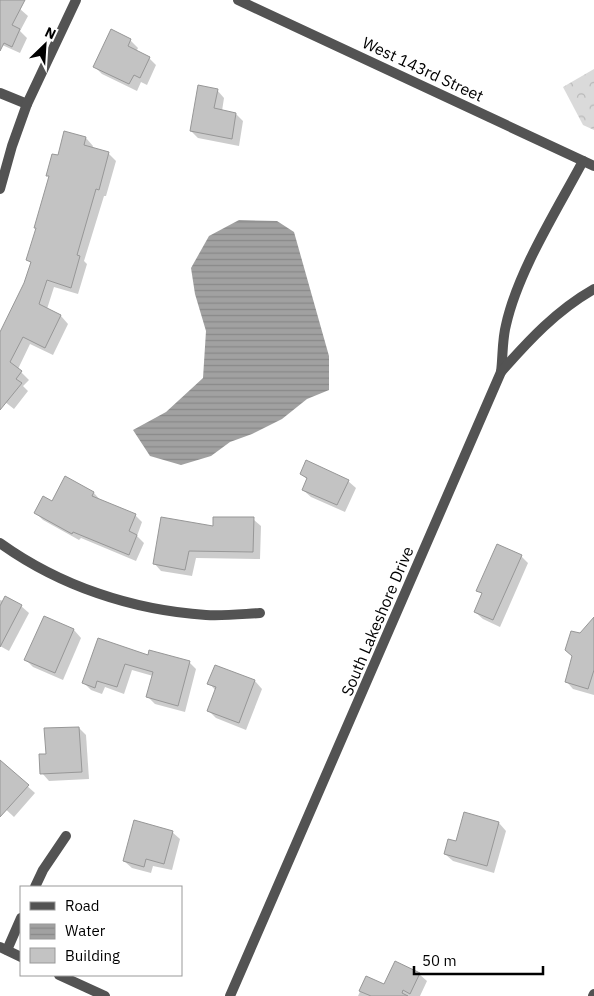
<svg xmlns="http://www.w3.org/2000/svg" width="594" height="996" viewBox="0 0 594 996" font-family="'IBM Plex Sans',sans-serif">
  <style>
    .forest { fill: url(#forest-crowns) }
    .water { fill: url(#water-rules) }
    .shadow { fill: #0003 }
    .building { fill: #c3c3c3; stroke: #979797 }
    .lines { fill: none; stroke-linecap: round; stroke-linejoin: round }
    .minor { stroke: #535353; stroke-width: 10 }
    .tertiary { stroke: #535353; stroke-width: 10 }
    .labels { text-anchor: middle; stroke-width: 4; stroke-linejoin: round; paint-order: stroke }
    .street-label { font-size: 16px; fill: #000; stroke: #fff }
  </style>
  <defs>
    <pattern id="forest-crowns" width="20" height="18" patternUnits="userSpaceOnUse" patternTransform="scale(1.25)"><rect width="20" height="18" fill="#dadada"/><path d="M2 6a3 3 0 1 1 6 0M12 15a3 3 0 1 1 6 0" fill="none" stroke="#b9b9b9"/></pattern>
    <pattern id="water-rules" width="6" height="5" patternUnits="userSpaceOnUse" patternTransform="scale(1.25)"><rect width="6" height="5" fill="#a1a1a1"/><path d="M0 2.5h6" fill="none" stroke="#898989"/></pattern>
  </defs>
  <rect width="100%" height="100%" fill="#fff"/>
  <polygon class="forest" points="594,69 594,130 583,125 563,87"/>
  <polygon class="water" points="239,220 277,221 294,232 329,356 329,390 307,399 282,419 252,434 230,442 211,456 181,465 150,456 133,430 166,412 203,378 206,331 195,294 191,268 209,236"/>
  <g class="shadow">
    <polygon points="0,0 20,9 28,16 20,31 27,38 20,53 0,44"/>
    <polygon points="130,40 138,48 136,52 149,58 156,65 147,85 141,82 137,91 102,74 95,67"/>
    <polygon points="217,90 224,98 222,111 236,114 243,121 239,146 198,138 191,131"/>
    <polygon points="86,138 93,146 92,149 108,153 116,161 106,196 104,196 84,261 87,264 78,294 54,287 47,309 61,316 68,324 53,355 30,344 18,369 29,380 23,386 28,391 14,409 0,398 0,335 25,283 32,264 28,260 50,178 48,175 59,157"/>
    <polygon points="301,474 348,481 356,488 345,512 311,497 303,490 308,480"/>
    <polygon points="65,478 94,493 101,501 135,515 142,522 137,536 144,543 136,561 81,538 79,540 43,520 36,513 52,503"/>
    <polygon points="253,519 261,526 260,559 196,558 192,576 161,571 154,563 214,528"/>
    <polygon points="521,556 528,563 500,627 483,619 475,612 483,595 478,590"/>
    <polygon points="0,600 21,606 29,613 9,651 0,646"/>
    <polygon points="44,618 74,630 81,638 63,680 33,667 26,660"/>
    <polygon points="594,619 594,695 573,689 566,681"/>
    <polygon points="98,639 149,657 189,662 196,669 185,712 155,704 148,697 153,676 132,670 124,694 105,687 102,694 91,690 83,682"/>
    <polygon points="216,666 255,681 262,689 246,730 216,718 209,711 216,691 209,683"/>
    <polygon points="79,728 86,735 89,779 49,781 42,773 47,755"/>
    <polygon points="0,762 35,793 14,817 0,804"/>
    <polygon points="499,823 506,831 494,873 453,861 445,854"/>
    <polygon points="172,832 180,839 172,870 153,866 151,873 132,868 124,861"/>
    <polygon points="419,974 427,981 420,996 358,996 367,977 385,986"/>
  </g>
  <g class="building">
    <polygon points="0,0 25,0 12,25 20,29 12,47 4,43 0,51"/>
    <polygon points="111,29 131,39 128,46 150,57 140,78 134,75 129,84 93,67"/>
    <polygon points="198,85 218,89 214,108 236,113 232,139 190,131"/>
    <polygon points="64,131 86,137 84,145 109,152 99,190 96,189 77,255 80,256 71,288 47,280 39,304 61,315 45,348 23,337 10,362 22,371 16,379 22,383 0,410 0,332 24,283 31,262 26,260 36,228 34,228 49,176 46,176 52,154 58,155"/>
    <polygon points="306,460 349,480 337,505 302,490 307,478 300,474"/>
    <polygon points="65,476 94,492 92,496 136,514 129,531 137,535 129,555 73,532 72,534 34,513 43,496 52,501"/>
    <polygon points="161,517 213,526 213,517 254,517 253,552 189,551 185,570 153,564"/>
    <polygon points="497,544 522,555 493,620 474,612 482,593 476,591"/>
    <polygon points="5,596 22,605 0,647 0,606"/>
    <polygon points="44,616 74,629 55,673 24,660"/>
    <polygon points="594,617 594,670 588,689 565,682 572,656 565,650 571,631 580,633"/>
    <polygon points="98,638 148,655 149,650 190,661 178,706 146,697 153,672 125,664 117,687 97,681 95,688 82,683"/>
    <polygon points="215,665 255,680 239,723 207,711 216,687 207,684"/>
    <polygon points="79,727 82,772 40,774 39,754 46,754 44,728"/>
    <polygon points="0,760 29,785 0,817"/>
    <polygon points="464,812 499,822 487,866 444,854 448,839 456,841"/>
    <polygon points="134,820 173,831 164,864 146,859 144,867 123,861"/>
    <polygon points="395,961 420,973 410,994 403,990 402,993 408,996 371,996 359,991 366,976 384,984"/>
  </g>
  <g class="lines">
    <g class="minor">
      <polyline points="238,0 594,166"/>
      <polyline points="0,93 27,104"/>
      <polyline points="0,189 12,146 27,104 76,0"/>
      <path d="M501 372C503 357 502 340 506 325 518 271 557 210 583 161"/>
      <path d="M0 543C60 586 132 610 206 615 224 616 242 614 260 613"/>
      <polyline points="35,887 43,870 66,836"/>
      <polyline points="0,947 21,957"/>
      <polyline points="7,950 21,918"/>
      <polyline points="59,975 105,996"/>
      <polyline points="593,996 594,994"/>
    </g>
    <path class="tertiary" d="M230 996 501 372C529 340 557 310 594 289"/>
  </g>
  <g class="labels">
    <g class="street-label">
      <text transform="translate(423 69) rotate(25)" y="6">West 143rd Street</text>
      <text transform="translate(377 621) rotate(-67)" y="6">South Lakeshore Drive</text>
    </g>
  </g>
  <rect x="20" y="886" width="162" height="90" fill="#ffffff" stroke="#999999"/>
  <rect x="30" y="902" width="25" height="8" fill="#535353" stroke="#999999"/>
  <text x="65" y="911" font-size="15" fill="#000000">Road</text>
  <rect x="30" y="924" width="25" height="15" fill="url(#water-rules)" stroke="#999999"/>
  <text x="65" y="936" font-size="15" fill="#000000">Water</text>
  <rect x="30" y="948" width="25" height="15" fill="#c3c3c3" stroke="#999999"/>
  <text x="65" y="961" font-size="15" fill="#000000">Building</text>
  <g transform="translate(45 45) rotate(25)" stroke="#ffffff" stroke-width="4" paint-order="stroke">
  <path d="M0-4L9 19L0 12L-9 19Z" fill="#000000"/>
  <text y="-8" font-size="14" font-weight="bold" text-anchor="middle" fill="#000000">N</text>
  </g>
  <path d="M414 966v8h129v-8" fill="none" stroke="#000000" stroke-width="2.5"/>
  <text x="422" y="966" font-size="15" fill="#000000" stroke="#ffffff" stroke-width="4" paint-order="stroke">50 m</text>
</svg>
